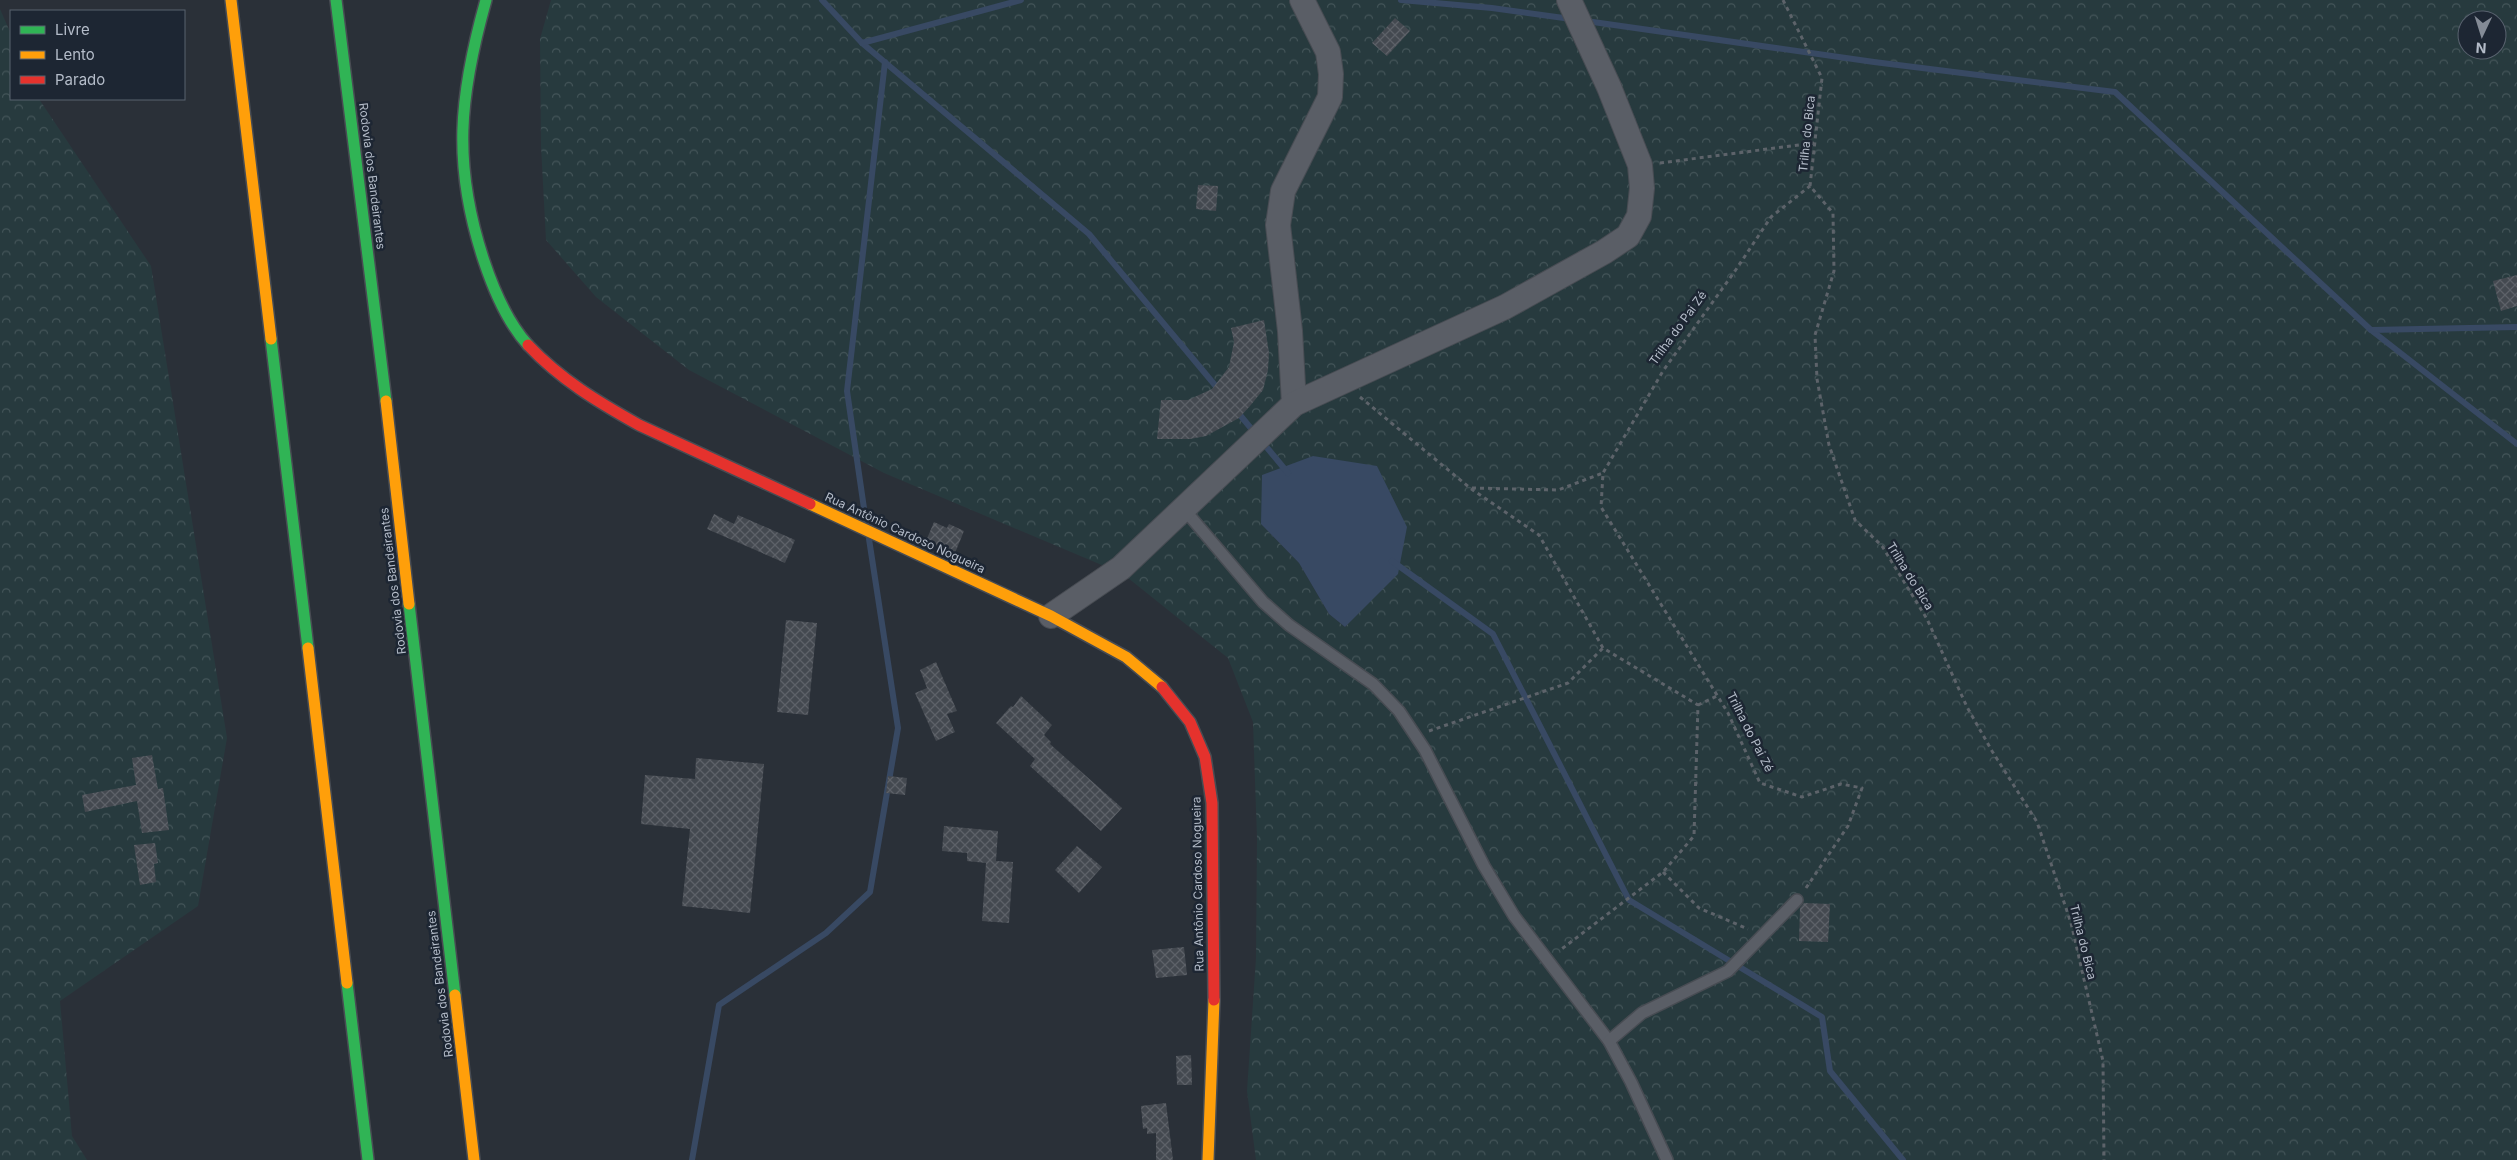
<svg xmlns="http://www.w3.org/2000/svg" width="2517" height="1160" viewBox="0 0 2517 1160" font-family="Inter,sans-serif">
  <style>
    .forest { fill: url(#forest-crowns); fill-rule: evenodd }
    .water { fill: #384963 }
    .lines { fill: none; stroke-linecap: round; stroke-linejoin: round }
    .stream { stroke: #384963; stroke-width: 6 }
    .building { fill: url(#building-cross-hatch) }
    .lane-casing { stroke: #484c53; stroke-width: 14 }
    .street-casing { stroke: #484c53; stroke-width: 26 }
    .fast-casing { stroke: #484c53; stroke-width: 14 }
    .slow-casing { stroke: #484c53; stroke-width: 14 }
    .jam-casing { stroke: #484c53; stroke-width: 14 }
    .path { stroke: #5d636a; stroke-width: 3; stroke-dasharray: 4 4; stroke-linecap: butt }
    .lane { stroke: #5a5e66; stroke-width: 11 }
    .street { stroke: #5a5e66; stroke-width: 24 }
    .fast { stroke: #30b455; stroke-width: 11 }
    .slow { stroke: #ff9f0a; stroke-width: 11 }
    .jam { stroke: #e5322d; stroke-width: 11 }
    .labels { text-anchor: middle; stroke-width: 5; stroke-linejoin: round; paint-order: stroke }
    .street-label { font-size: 12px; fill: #b4bcc9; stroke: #1d2633 }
  </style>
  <defs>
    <pattern id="forest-crowns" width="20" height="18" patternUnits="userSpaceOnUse" patternTransform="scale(1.25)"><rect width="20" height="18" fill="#273a3e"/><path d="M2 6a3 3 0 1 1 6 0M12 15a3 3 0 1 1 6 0" fill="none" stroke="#445559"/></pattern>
    <pattern id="building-cross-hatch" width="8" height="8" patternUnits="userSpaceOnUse" patternTransform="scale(1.25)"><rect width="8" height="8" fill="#444950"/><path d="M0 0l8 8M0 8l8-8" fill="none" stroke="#5d6168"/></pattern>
  </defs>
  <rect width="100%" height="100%" fill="#2a3038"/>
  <g class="forest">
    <path d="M551 0H2517V1160H1256L1247 1091 1256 958 1257 838 1253 722 1228 658 1123 574 884 473 689 370 596 297 546 240 541 146 540 39ZM2467 20H2497V50H2467ZM1261 524 1365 605 1345 627 1329 614 1299 563Z"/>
    <polygon points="0,9 11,34 11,99 39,99 151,266 227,738 198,906 60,1001 72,1136 87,1160 0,1160"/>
  </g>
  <polygon class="water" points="1313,456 1377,466 1407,527 1398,574 1345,627 1329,614 1299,563 1261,524 1262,475"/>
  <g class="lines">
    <g class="stream">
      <polyline points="822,0 862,43 1089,234 1219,390"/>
      <polyline points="1401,0 1492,8 1571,19"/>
      <polyline points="1586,21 1874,62 2115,92 2371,330 2517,444"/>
      <polyline points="862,43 1021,0"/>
      <polyline points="2371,330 2517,327"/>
      <polyline points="1235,409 1288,473"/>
      <polyline points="866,522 847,391 885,62"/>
      <polyline points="1392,561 1493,634 1629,900 1822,1017 1830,1071 1903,1160"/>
      <polyline points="692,1160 719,1005 826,933 870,892 898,728 869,539"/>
    </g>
  </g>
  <g class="building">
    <polygon points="1395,18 1410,31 1387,56 1372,43"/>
    <polygon points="1198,185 1218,186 1216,211 1196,209"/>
    <polygon points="2517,275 2517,306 2501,311 2493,281"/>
    <polygon points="1264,320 1269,353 1268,370 1263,390 1250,406 1239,418 1206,436 1190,439 1157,439 1161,400 1188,400 1212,389 1229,367 1234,342 1231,328"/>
    <polygon points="714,514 734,524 738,515 795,540 785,563 707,529"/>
    <polygon points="934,522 947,528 949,524 964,531 955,553 926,541"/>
    <polygon points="786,620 817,623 808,715 777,712"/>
    <polygon points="936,662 957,711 947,714 955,732 936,741 915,693 927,688 920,670"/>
    <polygon points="1021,696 1052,725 1044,735 1051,742 1050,744 1122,808 1101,831 1030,766 1035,759 996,723 1011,706 1013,707"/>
    <polygon points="152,755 158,789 163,788 169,830 142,833 137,801 85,812 82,795 136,785 132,758"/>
    <polygon points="696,758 764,764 750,913 682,906 690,829 641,824 645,775 695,779"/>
    <polygon points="888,776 907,778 905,795 886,793"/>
    <polygon points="944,826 998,831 996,861 1013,862 1009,923 982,921 986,863 967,861 967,853 942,851"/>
    <polygon points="155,843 158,863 154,864 156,882 140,885 134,845"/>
    <polygon points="1077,846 1102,867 1079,893 1055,870"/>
    <polygon points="1804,903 1830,904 1828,942 1799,941 1800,908"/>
    <polygon points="1184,947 1187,975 1156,978 1152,950"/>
    <polygon points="1191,1055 1192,1085 1177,1085 1176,1056"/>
    <polygon points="1166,1103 1173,1160 1156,1160 1156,1133 1147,1134 1147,1128 1143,1129 1141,1106"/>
  </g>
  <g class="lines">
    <g class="lane-casing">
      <g id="lane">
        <polyline points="1183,508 1263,602 1289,625 1373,684 1399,711 1425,750 1484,866 1514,916 1609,1041 1631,1082 1667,1160"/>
        <polyline points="1609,1041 1642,1013 1728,971 1797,900"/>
      </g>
    </g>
    <g class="street-casing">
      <g id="street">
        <polyline points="1294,404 1290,331 1278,225 1283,191 1330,97 1331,74 1328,52 1302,0"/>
        <polyline points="1051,616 1121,568 1294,404 1505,307 1604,252 1628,236 1639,216 1642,188 1640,165 1609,87 1569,0"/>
      </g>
    </g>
    <g class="fast-casing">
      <g id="fast">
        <polyline points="336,0 386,401"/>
        <path d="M486 0C459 96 452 165 484 261 494 291 507 322 528 345"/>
        <polyline points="271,339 308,648"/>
        <polyline points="409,604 455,995"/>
        <polyline points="347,983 368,1160"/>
      </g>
    </g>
    <g class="slow-casing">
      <g id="slow">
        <polyline points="231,0 271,339"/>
        <polyline points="386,401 409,604"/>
        <polyline points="810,504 1051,616 1126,657 1162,687"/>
        <polyline points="308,648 347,983"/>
        <polyline points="455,995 474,1160"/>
        <polyline points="1208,1160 1214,1000"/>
      </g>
    </g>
    <g class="jam-casing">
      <g id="jam">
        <path d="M528 345C561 380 598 402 639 425L810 504"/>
        <polyline points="1162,687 1190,722 1205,757 1212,803 1214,1000"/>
      </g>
    </g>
    <g class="path">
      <polyline points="1783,0 1822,78 1810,186 1833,213 1834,271 1815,335 1817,379 1829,445 1855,520 1882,546 1927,619 1967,707 1992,751 2037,822 2071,923 2103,1061 2104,1160"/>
      <polyline points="1660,163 1814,143"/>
      <polyline points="1360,397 1470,488 1539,535 1603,648 1698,705 1694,836 1663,872 1559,951"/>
      <polyline points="1472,488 1558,490 1603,473"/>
      <polyline points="1698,705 1717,696"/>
      <polyline points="1429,731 1568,683 1603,648"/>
      <polyline points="1663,872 1699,908 1748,929"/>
      <polyline points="1806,888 1848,826 1862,788 1841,784 1802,797 1760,783 1728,713 1601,507 1603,473 1663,371 1735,271 1771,217 1810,186"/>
    </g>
    <use href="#lane" class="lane"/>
    <use href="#street" class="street"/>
    <use href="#fast" class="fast"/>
    <use href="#slow" class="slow"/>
    <use href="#jam" class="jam"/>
  </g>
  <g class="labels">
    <g class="street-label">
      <text transform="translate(1807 134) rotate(-84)" y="4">Trilha do Bica</text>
      <text transform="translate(372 176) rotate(83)" y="4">Rodovia dos Bandeirantes</text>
      <text transform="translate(1678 328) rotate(-54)" y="4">Trilha do Pai Zé</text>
      <text transform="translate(905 533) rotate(25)" y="4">Rua Antônio Cardoso Nogueira</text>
      <text transform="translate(1910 576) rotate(58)" y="4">Trilha do Bica</text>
      <text transform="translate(393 581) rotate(-97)" y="4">Rodovia dos Bandeirantes</text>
      <text transform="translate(1750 732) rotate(63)" y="4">Trilha do Pai Zé</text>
      <text transform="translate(1198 884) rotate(-91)" y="4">Rua Antônio Cardoso Nogueira</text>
      <text transform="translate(2083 942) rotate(76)" y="4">Trilha do Bica</text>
      <text transform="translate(440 984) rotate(-97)" y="4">Rodovia dos Bandeirantes</text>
    </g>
  </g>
  <rect x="10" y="10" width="175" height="90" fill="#1d2633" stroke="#59626f"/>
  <rect x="20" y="26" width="25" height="8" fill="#30b455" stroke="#59626f"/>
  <text x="55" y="35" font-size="15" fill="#b4bcc9">Livre</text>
  <rect x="20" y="51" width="25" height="8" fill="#ff9f0a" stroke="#59626f"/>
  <text x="55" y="60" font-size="15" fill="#b4bcc9">Lento</text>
  <rect x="20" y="76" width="25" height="8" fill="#e5322d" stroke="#59626f"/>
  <text x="55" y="85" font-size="15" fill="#b4bcc9">Parado</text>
  <g transform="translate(2482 35) rotate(184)"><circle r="24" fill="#1d2633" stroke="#59626f"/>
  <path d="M0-4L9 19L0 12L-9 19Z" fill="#848b96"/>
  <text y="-8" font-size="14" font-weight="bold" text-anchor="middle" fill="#b4bcc9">N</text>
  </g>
</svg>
